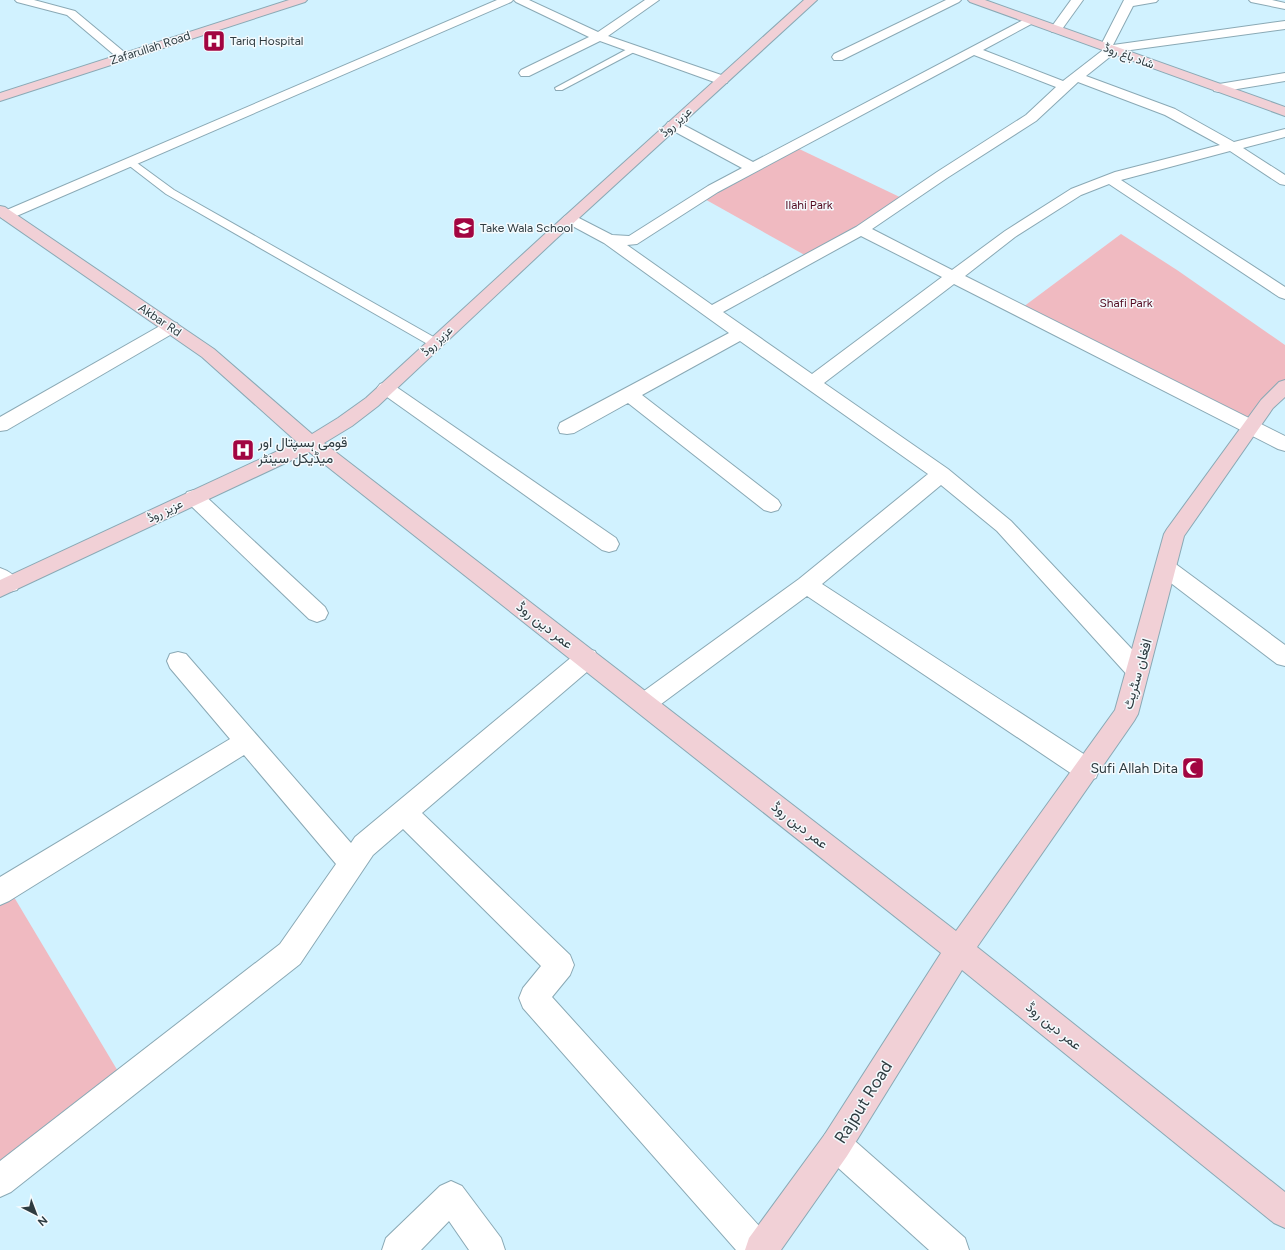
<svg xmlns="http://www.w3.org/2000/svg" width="1285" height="1250" viewBox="0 0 1285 1250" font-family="Figtree,Vazirmatn,sans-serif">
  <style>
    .green { fill: #f0bac1 }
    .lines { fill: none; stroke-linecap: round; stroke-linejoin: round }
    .lane-casing { stroke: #8aa9b5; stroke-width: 2 }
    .street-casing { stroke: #8aa9b5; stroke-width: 2 }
    .secondary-casing { stroke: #8aa9b5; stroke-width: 2 }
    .lane { fill: #fff; fill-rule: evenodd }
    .street { fill: #fff; fill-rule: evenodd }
    .secondary { fill: #f1d0d6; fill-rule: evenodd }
    .labels { text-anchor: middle; stroke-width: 3; stroke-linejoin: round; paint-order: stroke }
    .far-poi-label { font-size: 12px; fill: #2e3b40; stroke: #f4fafd; text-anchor: start }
    .far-street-label { font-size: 12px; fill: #2e3b40; stroke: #f4fafd }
    .far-park-label { font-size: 12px; fill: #540c22; stroke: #f4fafd }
    .poi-label { font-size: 14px; fill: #2e3b40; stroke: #f4fafd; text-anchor: start }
    .street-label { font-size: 14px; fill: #2e3b40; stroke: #f4fafd }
    .near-street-label { font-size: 17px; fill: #2e3b40; stroke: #f4fafd }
  </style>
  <rect width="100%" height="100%" fill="#d1f2ff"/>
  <g class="green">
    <polygon points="793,146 906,200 810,258 701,197"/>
    <polygon points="1121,234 1177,270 1285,345 1285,387 1250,427 1019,310"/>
    <polygon points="8,887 125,1083 0,1181 0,892"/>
  </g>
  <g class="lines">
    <g class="lane-casing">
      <g id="lane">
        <polygon points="633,46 636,47 637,49 636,51 562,90 556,90 555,88"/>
        <polygon points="130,159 133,160 174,190 439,340 441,343 439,346 431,346 166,194 127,164 125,162 127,160"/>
      </g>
    </g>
    <g class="street-casing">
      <g id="street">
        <polygon points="15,0 34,0 75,11 129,56 127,59 119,59 67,15 17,2"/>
        <polygon points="497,0 513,0 511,2 12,218 7,220 2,218 0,216 2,212"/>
        <polygon points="514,0 529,0 598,32 645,0 659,0 608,36 727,77 728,80 727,83 717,83 600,41 529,76 521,76 519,73 521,70 589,37 516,2"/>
        <polygon points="946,0 961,0 959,2 842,60 834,60 832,57 834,54"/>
        <polygon points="1071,0 1083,0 1060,32 1052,32 1050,29"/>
        <path d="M1124 0H1158L1156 2 1133 6 1113 45 1285 21V29L1116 52 1086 76 1175 109 1234 142 1285 129V137L1243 148 1285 175V185L1280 184 1230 151 1121 180 1285 287V299L1279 297 1109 184 1081 195 1015 237 965 276 1285 436V451L1278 449 954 284 824 383 948 469 1011 521 1146 664 1149 671 1146 678 1138 681 1130 678 997 531 941 485 822 584 1096 762 1099 770 1096 778 1087 781 1078 778 807 596 653 710 645 713 637 710 633 703 637 696 799 579 928 474 740 341 642 395 778 500 781 505 778 510 771 512 764 510 628 403 574 433 567 434 560 433 558 428 560 423 729 333 604 243 565 222 562 219 565 216 570 214 575 216 612 235 629 236 708 186 742 168 668 128 666 125 668 122H678L753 162 1027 18H1035L1037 20 1035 22 983 50 1063 81 1103 50 1100 47ZM974 55 1056 87 1026 115 937 172 856 227 712 305 627 245 637 244 718 192ZM1078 82 1165 115 1220 145 1115 172 1071 189 1005 231 952 270 872 229 947 178 1036 121ZM861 236 942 277 812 374 723 312Z"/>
        <polygon points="1249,0 1272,0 1285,3 1285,9 1251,2"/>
        <polygon points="1285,73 1285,81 1219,92 1214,91 1213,88 1214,85 1219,84"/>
        <polygon points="171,322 177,323 179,327 177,331 7,430 0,431 0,417 165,323"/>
        <polygon points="386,382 392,384 616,538 619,544 616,550 609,552 602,550 380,392 377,388 380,384"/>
        <polygon points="194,490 201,492 325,607 328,613 325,619 317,622 309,619 187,502 184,497 187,492"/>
        <polygon points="1166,560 1173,562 1285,645 1285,666 1277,664 1159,574 1155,568 1159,562"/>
        <path d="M0 568C9 571 15 575 20 584L17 590 9 592 0 589Z"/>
        <polygon points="587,649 595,651 598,658 595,665 422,813 570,955 574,965 570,975 552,997 770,1238 774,1250 736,1250 523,1008 519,998 523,988 541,966 403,829 373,855 300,964 11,1192 0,1197 0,1161 280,944 336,864 244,755 9,901 0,905 0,877 230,739 170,668 167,661 170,654 178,652 186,654 351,843 355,837 579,651"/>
        <polygon points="836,1130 847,1134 965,1238 969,1250 929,1250 825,1156 821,1145 825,1134"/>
        <polygon points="451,1181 462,1186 501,1238 505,1250 469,1250 449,1221 421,1250 382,1250 386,1238 440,1186"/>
      </g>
    </g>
    <g class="secondary-casing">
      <g id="secondary">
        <polygon points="289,0 307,0 305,2 0,101 0,93"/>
        <polygon points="804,0 817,0 556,239 378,406 352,426 324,443 956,931 1115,710 1164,534 1167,529 1261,400 1279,382 1285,380 1285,397 1273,408 1184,536 1138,714 1134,721 977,947 1285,1192 1285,1228 1274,1223 962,970 847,1156 781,1250 745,1250 749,1238 825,1134 941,953 309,452 0,597 0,580 297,442 202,357 0,217 0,206 5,207 214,349 312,434 338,418 366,398 546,233"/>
        <polygon points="968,0 985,0 1285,107 1285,116 970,2"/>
      </g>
    </g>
    <use href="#lane" class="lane"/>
    <use href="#street" class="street"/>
    <use href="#secondary" class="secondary"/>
  </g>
  <defs>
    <g id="hospital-square" transform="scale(1.15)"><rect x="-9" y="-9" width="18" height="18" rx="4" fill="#a20541" stroke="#f4fafd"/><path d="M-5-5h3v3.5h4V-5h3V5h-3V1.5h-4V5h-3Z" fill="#fff"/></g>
    <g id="school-square" transform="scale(1.15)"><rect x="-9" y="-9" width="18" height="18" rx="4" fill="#a20541" stroke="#f4fafd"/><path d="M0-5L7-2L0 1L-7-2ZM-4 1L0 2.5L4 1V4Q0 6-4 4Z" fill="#fff"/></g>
    <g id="mosque-square" transform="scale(1.15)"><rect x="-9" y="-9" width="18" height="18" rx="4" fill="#a20541" stroke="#f4fafd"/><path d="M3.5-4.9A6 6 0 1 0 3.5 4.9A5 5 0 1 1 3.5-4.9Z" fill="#fff"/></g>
  </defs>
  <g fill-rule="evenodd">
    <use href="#hospital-square" x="214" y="41"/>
    <use href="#school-square" x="464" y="228"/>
    <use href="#hospital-square" x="243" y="450"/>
    <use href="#mosque-square" x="1193" y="768"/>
  </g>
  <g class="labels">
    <g class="far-poi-label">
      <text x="230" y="45">Tariq Hospital</text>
      <text x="480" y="232">Take Wala School</text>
    </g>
    <g class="far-street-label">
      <text transform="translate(150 48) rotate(-18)" y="4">Zafarullah Road</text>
      <text transform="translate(1129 56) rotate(20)" y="4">شاد باغ روڈ</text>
      <text transform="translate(676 122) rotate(-42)" y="4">عزیز روڈ</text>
      <text transform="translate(160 320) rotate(34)" y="4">Akbar Rd</text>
      <text transform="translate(437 341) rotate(-43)" y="4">عزیز روڈ</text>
      <text transform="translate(165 511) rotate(-25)" y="4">عزیز روڈ</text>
    </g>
    <g class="far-park-label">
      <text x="809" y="209">Ilahi Park</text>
      <text x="1126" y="307">Shafi Park</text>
    </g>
    <g class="poi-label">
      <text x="258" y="447">قومی ہسپتال اور<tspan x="258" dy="16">میڈیکل سینٹر</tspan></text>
      <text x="1178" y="773" text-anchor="end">Sufi Allah Dita</text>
    </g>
    <g class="street-label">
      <text transform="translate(545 625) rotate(38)" y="5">عمر دین روڈ</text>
      <text transform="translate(1137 674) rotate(-74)" y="5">افغان سٹریٹ</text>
      <text transform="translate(800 825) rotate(38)" y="5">عمر دین روڈ</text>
      <text transform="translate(1054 1026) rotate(39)" y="5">عمر دین روڈ</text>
    </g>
    <g class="near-street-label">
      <text transform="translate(863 1102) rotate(-58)" y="6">Rajput Road</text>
    </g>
  </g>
  <g transform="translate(36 1214) rotate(138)" stroke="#f4fafd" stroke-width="3" paint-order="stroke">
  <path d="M0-3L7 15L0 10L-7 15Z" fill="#2e3b40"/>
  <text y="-6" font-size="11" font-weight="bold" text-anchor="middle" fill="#2e3b40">N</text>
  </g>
</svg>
